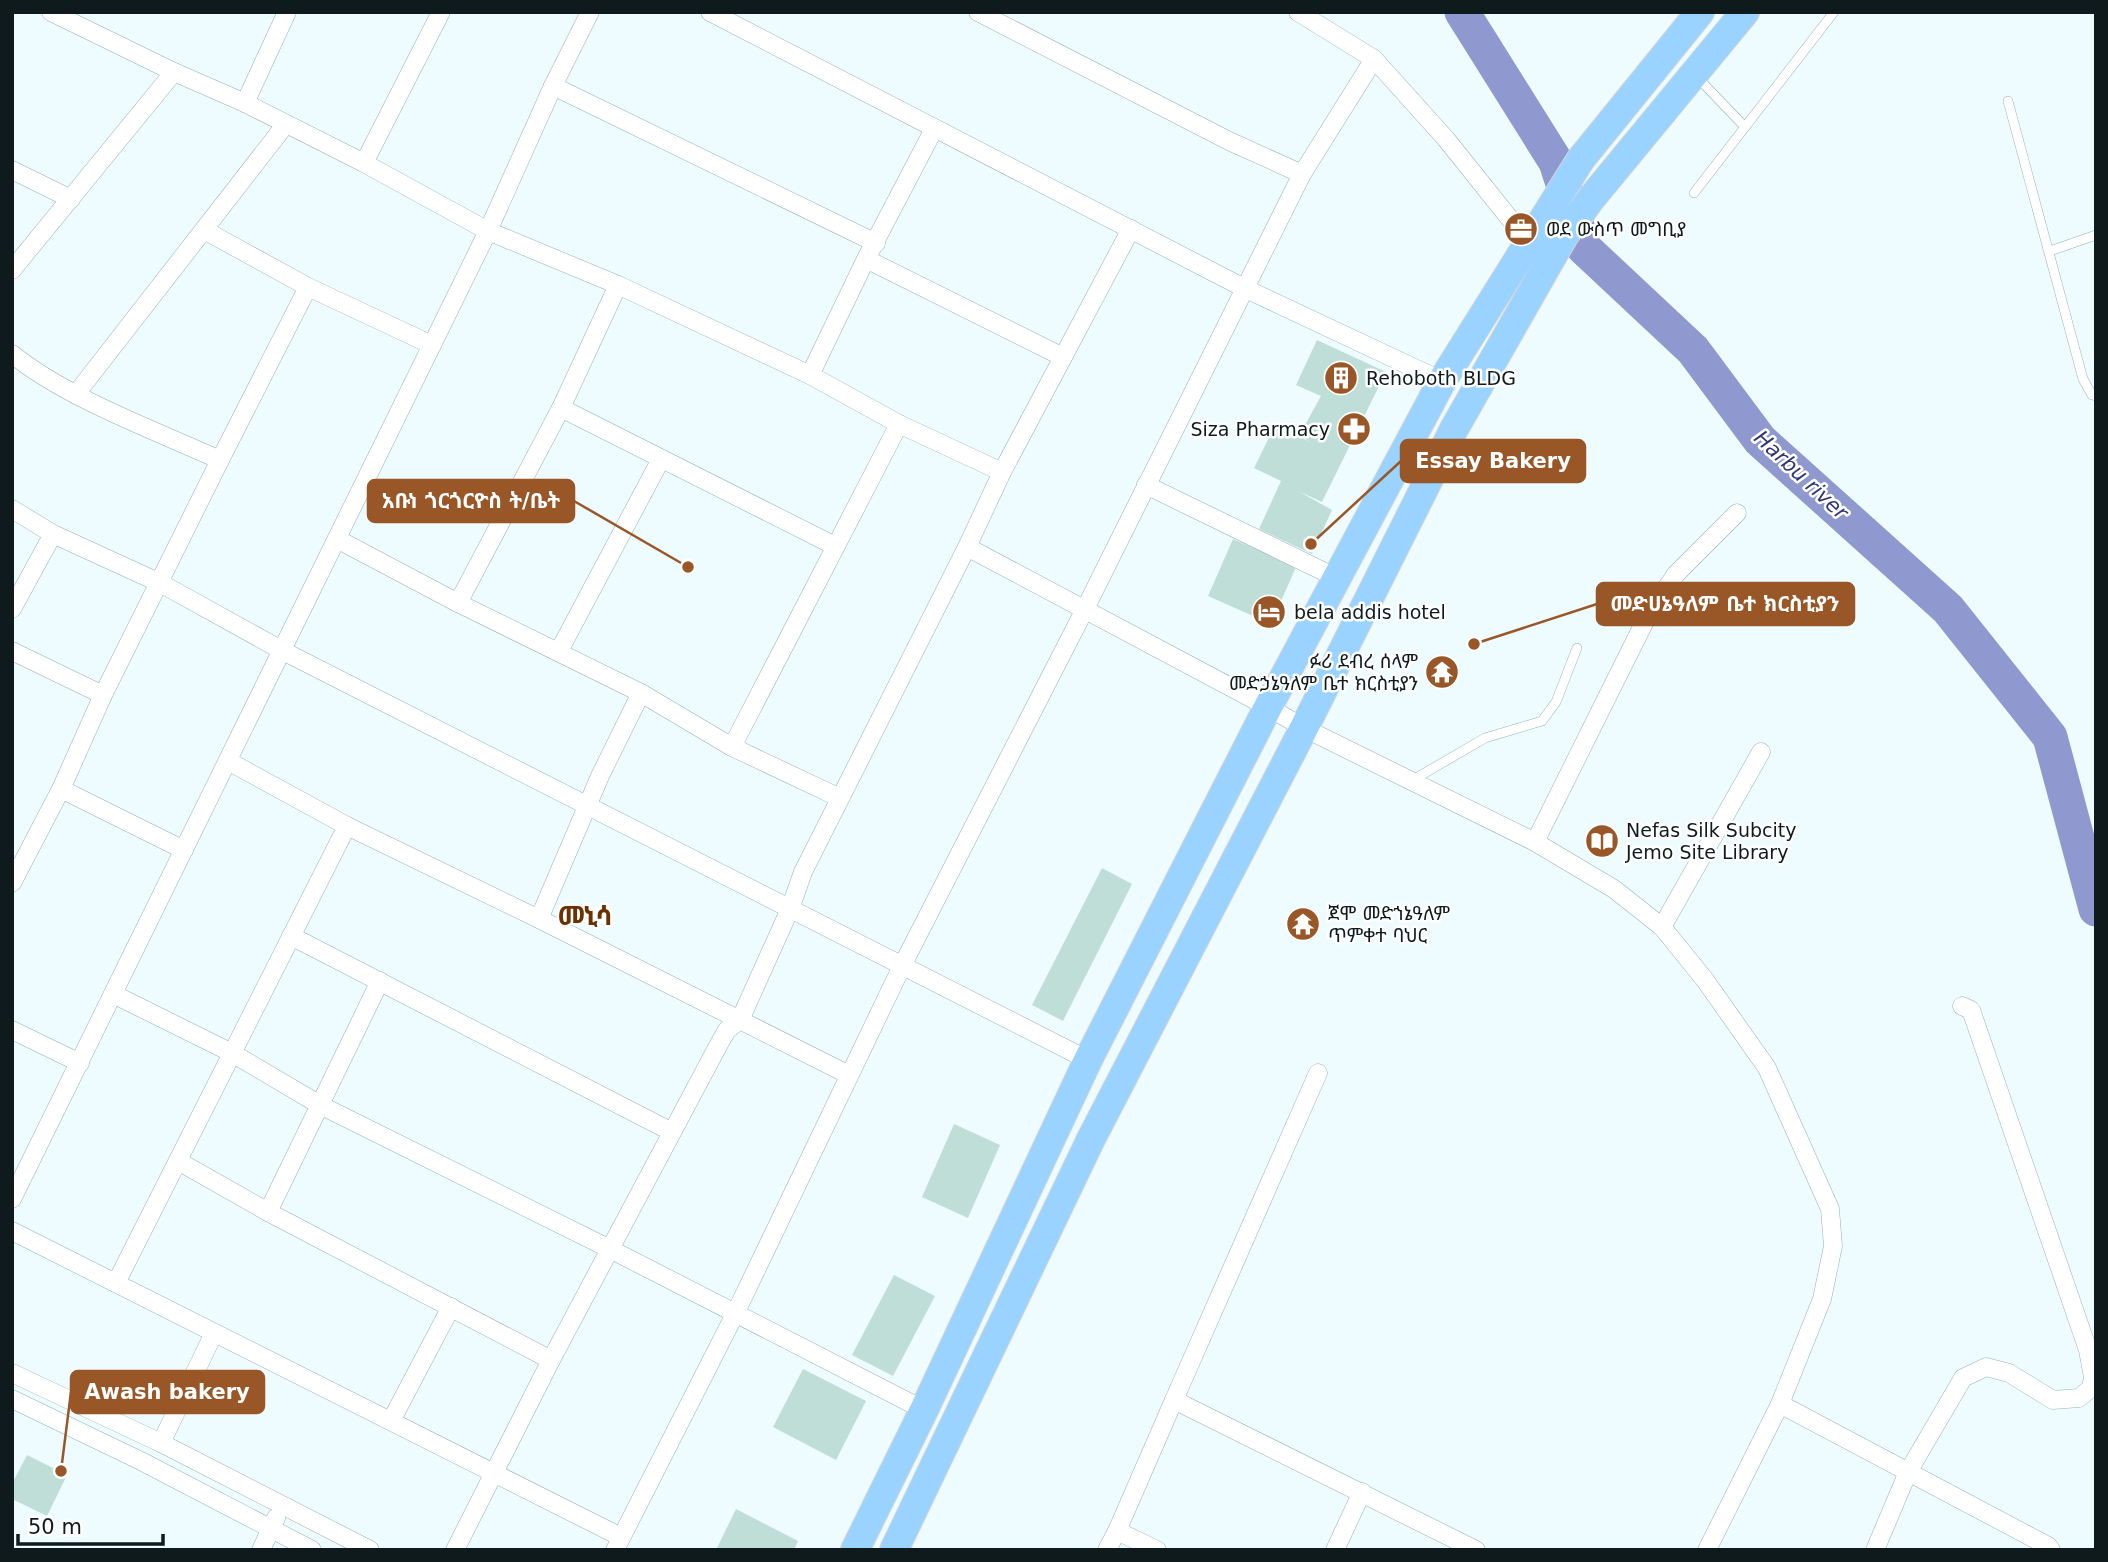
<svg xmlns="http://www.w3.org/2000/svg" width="2108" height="1562" viewBox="0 0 2108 1562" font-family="'DejaVu Sans','Noto Sans Ethiopic',sans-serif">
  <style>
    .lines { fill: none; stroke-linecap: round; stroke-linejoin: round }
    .river { stroke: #8f98cf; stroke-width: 35 }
    .building { fill: #bfded7 }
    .service-casing { stroke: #93b2b8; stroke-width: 10 }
    .minor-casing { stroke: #93b2b8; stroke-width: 19 }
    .primary-casing { stroke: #d4d6d6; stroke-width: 30 }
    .service { stroke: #fff; stroke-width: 9 }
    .minor { stroke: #fff; stroke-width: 18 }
    .primary { stroke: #9ad3ff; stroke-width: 28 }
    .labels { text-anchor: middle; stroke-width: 5; stroke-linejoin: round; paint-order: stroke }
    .poi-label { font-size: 19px; fill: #0f1a1d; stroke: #fff; text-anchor: start }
    .water-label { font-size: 21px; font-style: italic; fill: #303477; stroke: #fff }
    .district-label { font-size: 26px; font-weight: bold; fill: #6b3100; stroke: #fff }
    .leader { fill: none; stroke: #995626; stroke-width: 2.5 }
    .callout-dot { fill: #995626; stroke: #fff; stroke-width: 2.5 }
    .callout { fill: #995626; stroke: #995626; stroke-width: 2.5 }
    .callout-label { font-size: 21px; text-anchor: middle; font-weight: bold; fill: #fff }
  </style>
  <rect width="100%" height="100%" fill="#effcff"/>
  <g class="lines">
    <polyline class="river" points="1462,12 1556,162 1584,248 1693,350 1760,440 1948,609 2050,737 2096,909"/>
  </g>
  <g class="building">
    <polygon points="1317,340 1386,372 1322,502 1298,491 1332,510 1312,554 1259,529 1281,481 1254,468 1275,425 1314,444 1299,436 1321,396 1296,385"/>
    <polygon points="1233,539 1296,567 1271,624 1208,596"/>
    <polygon points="1102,868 1132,884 1063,1021 1032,1005"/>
    <polygon points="954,1124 1000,1145 968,1218 922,1197"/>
    <polygon points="894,1275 935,1296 893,1376 852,1355"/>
    <polygon points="803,1369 866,1401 836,1460 773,1427"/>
    <polygon points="27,1455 67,1475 47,1516 12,1499 12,1484"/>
    <polygon points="736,1509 798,1541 794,1550 716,1550"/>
  </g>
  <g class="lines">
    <g class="service-casing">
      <g id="service">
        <polyline points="1697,77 1745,127"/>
        <polyline points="2008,101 2083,379 2092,395 2096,396"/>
        <polyline points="1694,193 1834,12"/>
        <polyline points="2050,251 2096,235"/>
        <polyline points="1411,781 1485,738 1542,721 1556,702 1577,648"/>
      </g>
    </g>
    <g class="minor-casing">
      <g id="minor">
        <polyline points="51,12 174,72"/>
        <polyline points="710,12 1244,288 1442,381"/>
        <polyline points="978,12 1229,141 1302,174"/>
        <polyline points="1298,12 1374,59 1446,139 1534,249"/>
        <polyline points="553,86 876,243"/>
        <polyline points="245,103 287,12"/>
        <polyline points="364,163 441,12"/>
        <polyline points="12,170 71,199"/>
        <polyline points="204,230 308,287"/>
        <polyline points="866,259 1063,357"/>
        <polyline points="12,270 174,72 245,103 364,163 488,231 618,285 810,375 899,424 1002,472 967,547 1268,707 1304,728 1535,842 1614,889 1662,927 1705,980 1767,1068 1830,1209 1833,1246 1822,1299 1780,1404 1707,1550"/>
        <path d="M12 354C68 399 154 430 220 460"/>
        <polyline points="810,375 866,259 934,129"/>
        <polyline points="76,394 286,124"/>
        <polyline points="561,408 835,546"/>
        <polyline points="1002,472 1131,229"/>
        <polyline points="1146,485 1337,578"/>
        <polyline points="12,509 53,534 160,583 283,651 1088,1060"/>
        <polyline points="337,539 458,603 641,693 732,747 840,798"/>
        <polyline points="458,603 561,408 618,285"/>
        <polyline points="12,609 53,534"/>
        <polyline points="12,651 103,695"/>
        <polyline points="559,651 661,459"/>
        <polyline points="732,747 899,424"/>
        <polyline points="228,761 347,826 539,919 600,776 641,693"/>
        <polyline points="61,789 184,850"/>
        <polyline points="1535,842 1648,615 1676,574 1737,513"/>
        <polyline points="12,883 61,789 103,695 220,460 308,287 432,345"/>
        <polyline points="539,919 849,1075"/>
        <polyline points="1662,927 1761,752"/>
        <polyline points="291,936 672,1132"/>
        <polyline points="113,994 232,1053 320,1105 610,1249 924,1410"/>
        <polyline points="12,1030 80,1063"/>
        <polyline points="178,1161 268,1212 551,1360"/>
        <polyline points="12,1199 488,231 553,86 590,12"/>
        <polyline points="268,1212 380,981"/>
        <polyline points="12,1231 621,1537"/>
        <polyline points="116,1283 347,826"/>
        <polyline points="12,1373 161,1443 370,1550"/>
        <polyline points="12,1399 141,1461 312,1550"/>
        <polyline points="1174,1400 1318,1073"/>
        <polyline points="1780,1404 2048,1546 2051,1550"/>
        <polyline points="391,1421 451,1307"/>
        <polyline points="161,1443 214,1333"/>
        <polyline points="261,1550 276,1518"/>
        <polyline points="455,1550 551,1360 719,1044 727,1030 740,1020 790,909 803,872 967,547"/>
        <polyline points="615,1550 735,1314 902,966 1085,609 1302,174 1374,59"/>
        <polyline points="1107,1550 1117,1531"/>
        <polyline points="1157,1550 1117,1531 1174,1400 1476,1550"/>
        <polyline points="1335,1550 1362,1492"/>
        <polyline points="1875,1550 1908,1472 1963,1378 1986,1367 2009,1373 2053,1400 2079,1398 2091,1388 2093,1377 2088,1350 1971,1010 1962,1006"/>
      </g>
    </g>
    <g class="primary-casing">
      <g id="primary">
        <polyline points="855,1550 924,1410 1088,1060 1268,707 1442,381 1581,159 1700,12"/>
        <polyline points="894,1550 1091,1139 1304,728 1454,429 1564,236 1590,200 1745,12"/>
      </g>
    </g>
    <use href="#service" class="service"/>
    <use href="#minor" class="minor"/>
    <use href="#primary" class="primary"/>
  </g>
  <defs>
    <g id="office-disc" transform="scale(1.75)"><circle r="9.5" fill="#995626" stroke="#fff"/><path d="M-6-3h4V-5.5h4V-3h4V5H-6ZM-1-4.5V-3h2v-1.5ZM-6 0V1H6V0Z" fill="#fff"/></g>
    <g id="building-disc" transform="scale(1.75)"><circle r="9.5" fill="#995626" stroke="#fff"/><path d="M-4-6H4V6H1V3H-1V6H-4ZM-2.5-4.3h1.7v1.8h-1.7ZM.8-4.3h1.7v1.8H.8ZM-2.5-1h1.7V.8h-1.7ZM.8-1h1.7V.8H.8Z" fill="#fff"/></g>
    <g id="pharmacy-disc" transform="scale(1.75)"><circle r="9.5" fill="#995626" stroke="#fff"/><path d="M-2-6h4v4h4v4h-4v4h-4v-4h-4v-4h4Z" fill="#fff"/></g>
    <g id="hotel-disc" transform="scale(1.75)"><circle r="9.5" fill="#995626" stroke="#fff"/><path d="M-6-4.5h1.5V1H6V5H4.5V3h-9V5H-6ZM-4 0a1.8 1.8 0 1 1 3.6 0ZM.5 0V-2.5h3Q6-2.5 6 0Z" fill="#fff"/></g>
    <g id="temple-disc" transform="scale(1.75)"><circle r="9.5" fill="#995626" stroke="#fff"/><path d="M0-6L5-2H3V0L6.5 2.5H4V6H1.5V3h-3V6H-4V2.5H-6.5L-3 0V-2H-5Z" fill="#fff"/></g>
    <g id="library-disc" transform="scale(1.75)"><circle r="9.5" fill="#995626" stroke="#fff"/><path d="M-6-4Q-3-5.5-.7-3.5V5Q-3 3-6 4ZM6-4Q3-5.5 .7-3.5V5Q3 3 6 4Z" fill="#fff"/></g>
  </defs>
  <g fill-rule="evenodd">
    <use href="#office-disc" x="1521" y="229"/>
    <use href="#building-disc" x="1341" y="378"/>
    <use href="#pharmacy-disc" x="1354" y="429"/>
    <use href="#hotel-disc" x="1269" y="612"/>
    <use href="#temple-disc" x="1442" y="672"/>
    <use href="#library-disc" x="1602" y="841"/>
    <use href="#temple-disc" x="1303" y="924"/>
  </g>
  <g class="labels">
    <g class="poi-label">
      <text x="1546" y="236">ወደ ውስጥ መግቢያ</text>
      <text x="1366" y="385">Rehoboth BLDG</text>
      <text x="1330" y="436" text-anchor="end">Siza Pharmacy</text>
      <text x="1294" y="619">bela addis hotel</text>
      <text x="1418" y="668" text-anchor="end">ፉሪ ደብረ ሰላም<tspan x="1418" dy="22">መድኃኔዓለም ቤተ ክርስቲያን</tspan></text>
      <text x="1626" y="837">Nefas Silk Subcity<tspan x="1626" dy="22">Jemo Site Library</tspan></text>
      <text x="1328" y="920">ጀሞ መድኀኔዓለም<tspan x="1328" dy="22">ጥምቀተ ባህር</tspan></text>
    </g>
    <g class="water-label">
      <text transform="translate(1801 475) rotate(43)" y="7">Harbu river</text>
    </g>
    <g class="district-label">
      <text x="585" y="925">መኒሳ</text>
    </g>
  </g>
  <path class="leader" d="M1311 544L1401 461M688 567L574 501M1474 644L1597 604M61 1471L71 1392"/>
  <g class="callout-dot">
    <circle cx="1311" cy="544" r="7"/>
    <circle cx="688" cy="567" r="7"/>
    <circle cx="1474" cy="644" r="7"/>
    <circle cx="61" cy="1471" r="7"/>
  </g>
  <g class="callout">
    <rect x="1401" y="440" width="184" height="42" rx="7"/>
    <rect x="368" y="480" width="206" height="42" rx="7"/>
    <rect x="1597" y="583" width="257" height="42" rx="7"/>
    <rect x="71" y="1371" width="193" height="42" rx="7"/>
  </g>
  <g class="callout-label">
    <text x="1493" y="468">Essay Bakery</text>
    <text x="471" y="508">አቡነ ጎርጎርዮስ ት/ቤት</text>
    <text x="1725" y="611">መድሀኔዓለም ቤተ ክርስቲያን</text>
    <text x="167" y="1399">Awash bakery</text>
  </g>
  <rect width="2108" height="1562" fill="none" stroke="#0f1a1d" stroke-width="28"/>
  <path d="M18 1534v10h145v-10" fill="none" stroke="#0f1a1d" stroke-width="3.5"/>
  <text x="28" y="1534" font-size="21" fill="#0f1a1d" stroke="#ffffff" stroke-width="5" paint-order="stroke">50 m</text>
</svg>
